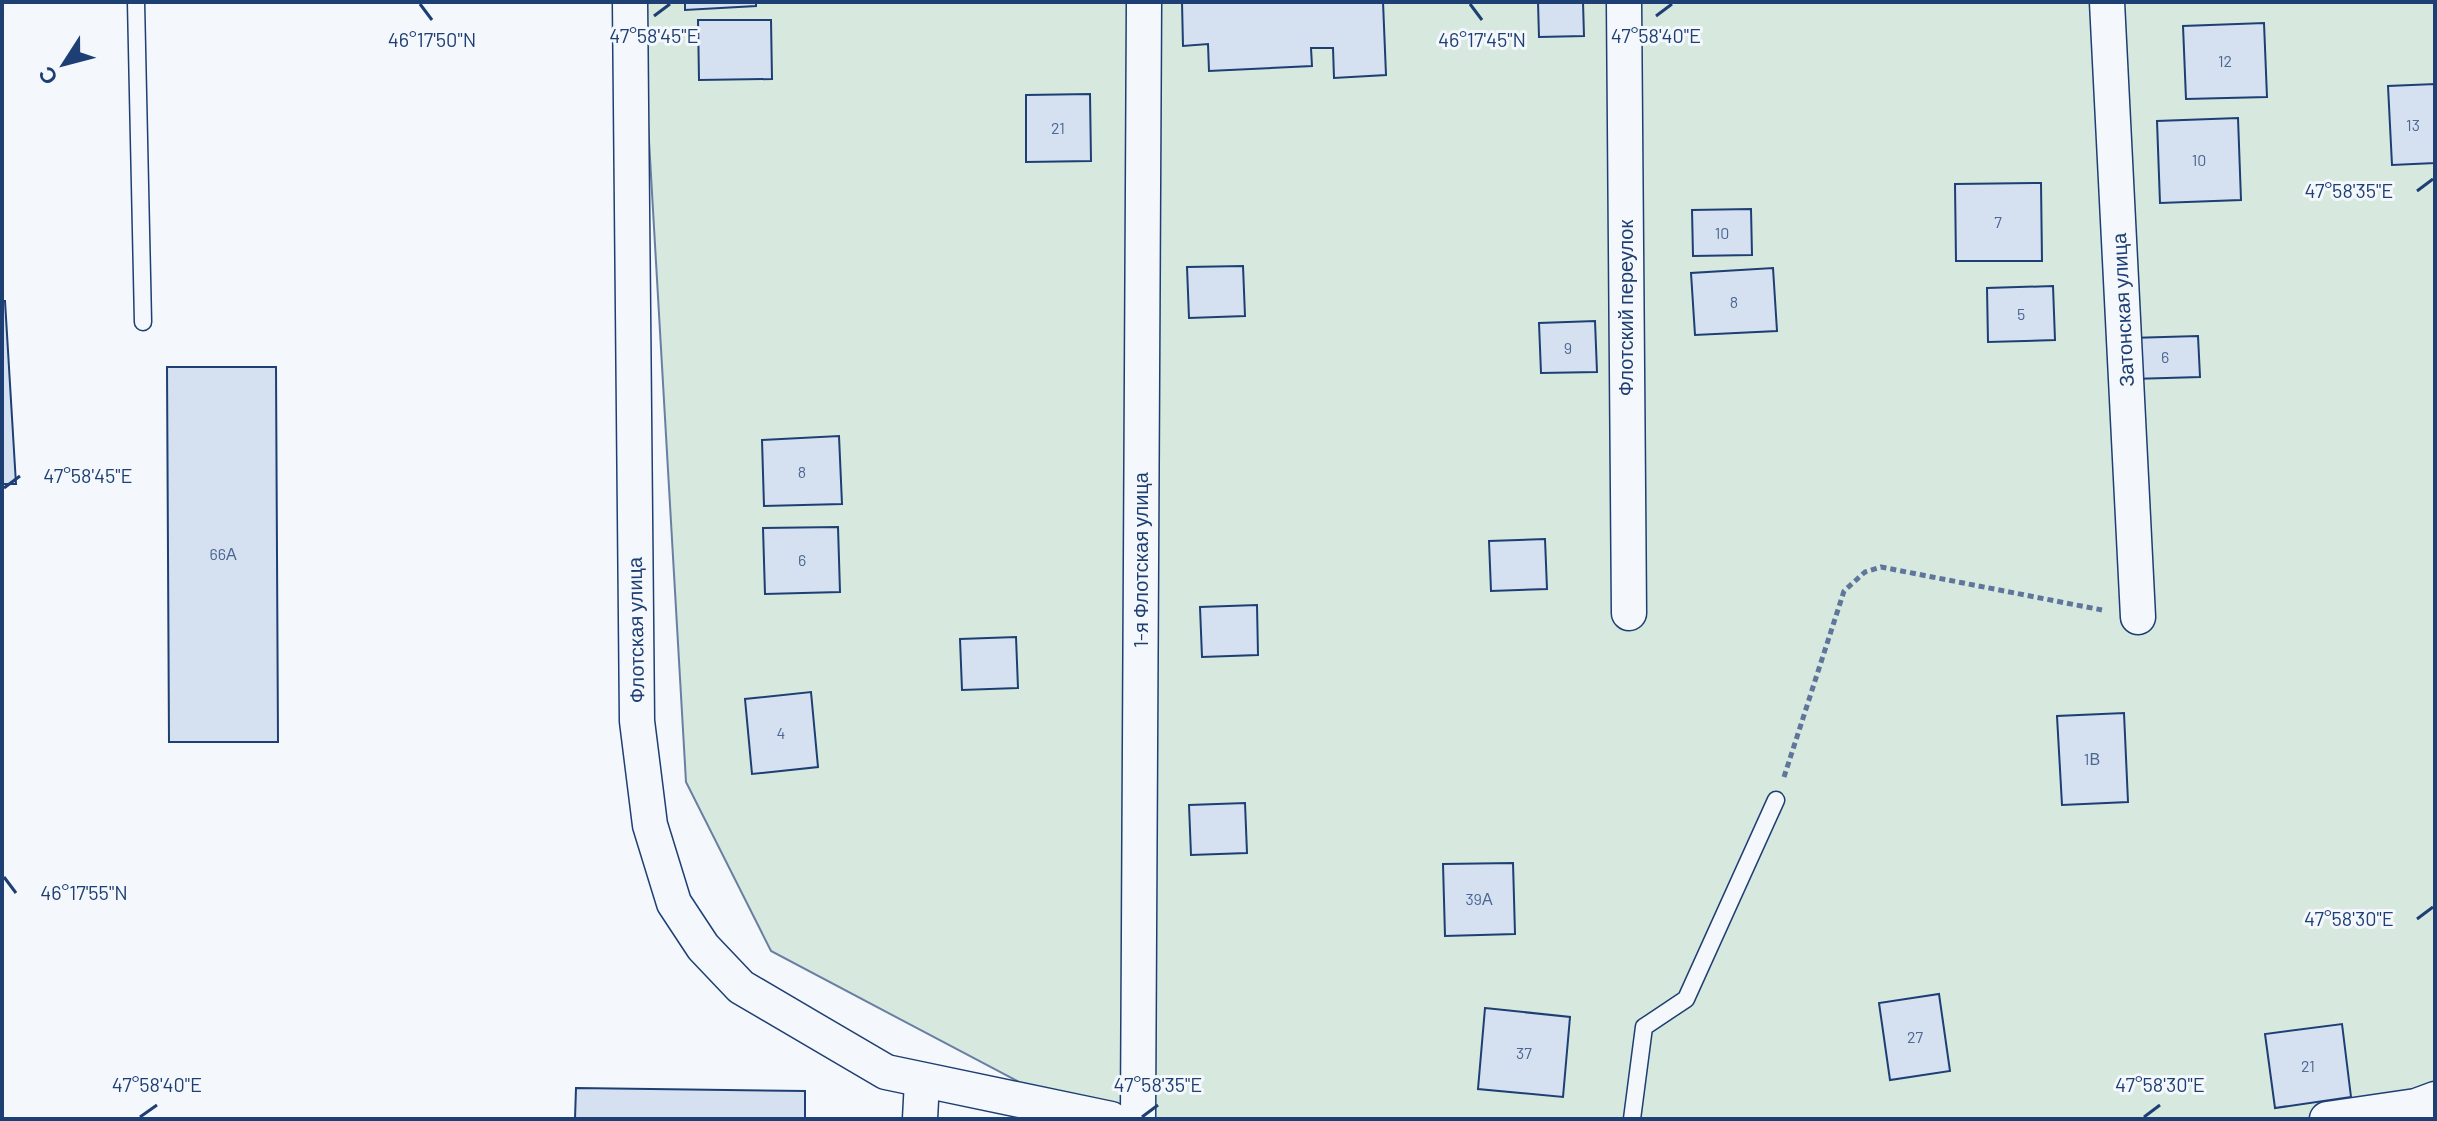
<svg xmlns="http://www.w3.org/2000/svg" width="2437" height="1121" viewBox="0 0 2437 1121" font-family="Barlow,sans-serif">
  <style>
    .green { fill: #d7e8df; stroke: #687fa3; stroke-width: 2 }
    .building { fill: #d5e0f0; stroke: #1d3f73; stroke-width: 2 }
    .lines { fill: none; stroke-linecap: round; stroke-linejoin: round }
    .lane-casing { stroke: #1d3f73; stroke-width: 19 }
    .street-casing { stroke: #1d3f73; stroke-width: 37 }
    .path { stroke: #5e769c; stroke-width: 5; stroke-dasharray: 6 4; stroke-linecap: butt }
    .lane { stroke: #f4f7fb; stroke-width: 16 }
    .street { stroke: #f4f7fb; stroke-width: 34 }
    .ticks { fill: none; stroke: #1d3f73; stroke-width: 3 }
    .labels { text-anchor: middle; stroke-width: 6; stroke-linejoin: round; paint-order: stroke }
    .number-label { font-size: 16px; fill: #4b6792 }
    .street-label { font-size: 20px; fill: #1d3f73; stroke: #f4f7fb }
    .ticks-label { font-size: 20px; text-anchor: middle; fill: #1d3f73; stroke: #f4f7fb; stroke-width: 6; stroke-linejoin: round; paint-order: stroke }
  </style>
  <rect width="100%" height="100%" fill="#f4f7fb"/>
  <polygon class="green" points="641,2 2435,2 2435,1119 1089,1119 771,951 686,782"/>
  <g class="building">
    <polygon points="685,2 756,2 756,6 685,10"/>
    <polygon points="1182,2 1383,2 1386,75 1334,78 1333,48 1311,48 1312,66 1209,71 1208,44 1183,46"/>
    <polygon points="1538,2 1583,2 1584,36 1539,37"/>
    <polygon points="698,20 771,20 772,79 699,80"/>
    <polygon points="2264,23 2267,97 2186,99 2183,26"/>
    <polygon points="2435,84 2435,163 2392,165 2388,86"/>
    <polygon points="1090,94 1091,161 1026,162 1026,95"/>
    <polygon points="2238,118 2241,200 2160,203 2157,121"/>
    <polygon points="2041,183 2042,261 1956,261 1955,184"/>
    <polygon points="1751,209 1752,255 1693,256 1692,210"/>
    <polygon points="1243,266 1245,316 1189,318 1187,267"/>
    <polygon points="1773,268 1777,331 1695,335 1691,273"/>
    <polygon points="2053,286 2055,340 1988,342 1987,288"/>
    <polygon points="2,301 5,301 16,484 2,484"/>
    <polygon points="1595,321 1597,372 1541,373 1539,323"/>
    <polygon points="2198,336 2200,377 2132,379 2130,338"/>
    <polygon points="167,367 276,367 278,742 169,742"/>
    <polygon points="839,436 842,504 764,506 762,440"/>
    <polygon points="838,527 840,592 765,594 763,528"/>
    <polygon points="1545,539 1547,589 1491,591 1489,541"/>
    <polygon points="1257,605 1258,655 1202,657 1200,607"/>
    <polygon points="1016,637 1018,688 962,690 960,639"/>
    <polygon points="811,692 818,767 752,774 745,699"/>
    <polygon points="2124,713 2128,802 2062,805 2057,716"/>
    <polygon points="1245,803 1247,853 1191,855 1189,805"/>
    <polygon points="1513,863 1515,934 1445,936 1443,864"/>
    <polygon points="1939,994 1950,1071 1890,1080 1879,1003"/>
    <polygon points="1485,1008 1570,1017 1563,1097 1478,1089"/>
    <polygon points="2342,1024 2351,1097 2275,1108 2265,1034"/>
    <polygon points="576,1088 805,1091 805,1119 575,1119"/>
  </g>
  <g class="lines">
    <g class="lane-casing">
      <g id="lane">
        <polyline points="136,2 143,322"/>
        <polyline points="1632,1119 1644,1027 1686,999 1776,800"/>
      </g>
    </g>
    <g class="street-casing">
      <g id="street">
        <polyline points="630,2 637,721 650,825 674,903 703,947 741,987 886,1072 1111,1119"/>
        <polyline points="1624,2 1629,613"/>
        <polyline points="2107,2 2138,617"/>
        <polyline points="920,1119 922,1081"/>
        <polyline points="1138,1119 1144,2"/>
        <polyline points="2327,1119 2416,1106 2435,1099"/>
      </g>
    </g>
    <polyline class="path" points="1784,777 1844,591 1865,572 1881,567 2102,610"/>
    <use href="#lane" class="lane"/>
    <use href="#street" class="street"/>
  </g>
  <path class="ticks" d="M420 4 432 20M1470 4 1482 20M654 16 670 4M1656 16 1672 4M2417 191 2433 179M4 488 20 476M4 877 16 893M2417 919 2433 907M140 1117 157 1105M1142 1117 1158 1105M2144 1117 2160 1105"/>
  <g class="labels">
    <g class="number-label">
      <text x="2225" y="67">12</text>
      <text x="2413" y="131">13</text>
      <text x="1058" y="134">21</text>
      <text x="2199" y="166">10</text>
      <text x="1998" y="228">7</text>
      <text x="1722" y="239">10</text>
      <text x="1734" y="308">8</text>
      <text x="2021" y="320">5</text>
      <text x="1568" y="354">9</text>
      <text x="2165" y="363">6</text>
      <text x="802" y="478">8</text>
      <text x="223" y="560">66А</text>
      <text x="802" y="566">6</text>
      <text x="781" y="739">4</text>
      <text x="2092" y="765">1В</text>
      <text x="1479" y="905">39А</text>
      <text x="1915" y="1043">27</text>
      <text x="1524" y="1059">37</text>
      <text x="2308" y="1072">21</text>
    </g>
    <g class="street-label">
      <text transform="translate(1626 308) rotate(-90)" y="7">Флотский переулок</text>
      <text transform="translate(2123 310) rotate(-93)" y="7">Затонская улица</text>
      <text transform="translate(1141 560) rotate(-90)" y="7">1-я Флотская улица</text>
      <text transform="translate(636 630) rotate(-91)" y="7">Флотская улица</text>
    </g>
  </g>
  <g class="ticks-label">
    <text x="654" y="43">47°58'45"E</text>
    <text x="1656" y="43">47°58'40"E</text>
    <text x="432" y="47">46°17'50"N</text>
    <text x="1482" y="47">46°17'45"N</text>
    <text x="2349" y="198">47°58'35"E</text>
    <text x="88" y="483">47°58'45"E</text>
    <text x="84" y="900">46°17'55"N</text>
    <text x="2349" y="926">47°58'30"E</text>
    <text x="157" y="1092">47°58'40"E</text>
    <text x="1158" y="1092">47°58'35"E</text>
    <text x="2160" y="1092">47°58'30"E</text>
  </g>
  <rect width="2437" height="1121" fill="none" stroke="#1d3f73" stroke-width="8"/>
  <g transform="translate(64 64) rotate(234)" stroke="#f4f7fb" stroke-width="6" paint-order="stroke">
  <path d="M0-6L14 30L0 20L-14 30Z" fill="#1d3f73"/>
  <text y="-12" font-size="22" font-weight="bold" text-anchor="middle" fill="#1d3f73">С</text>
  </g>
</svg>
